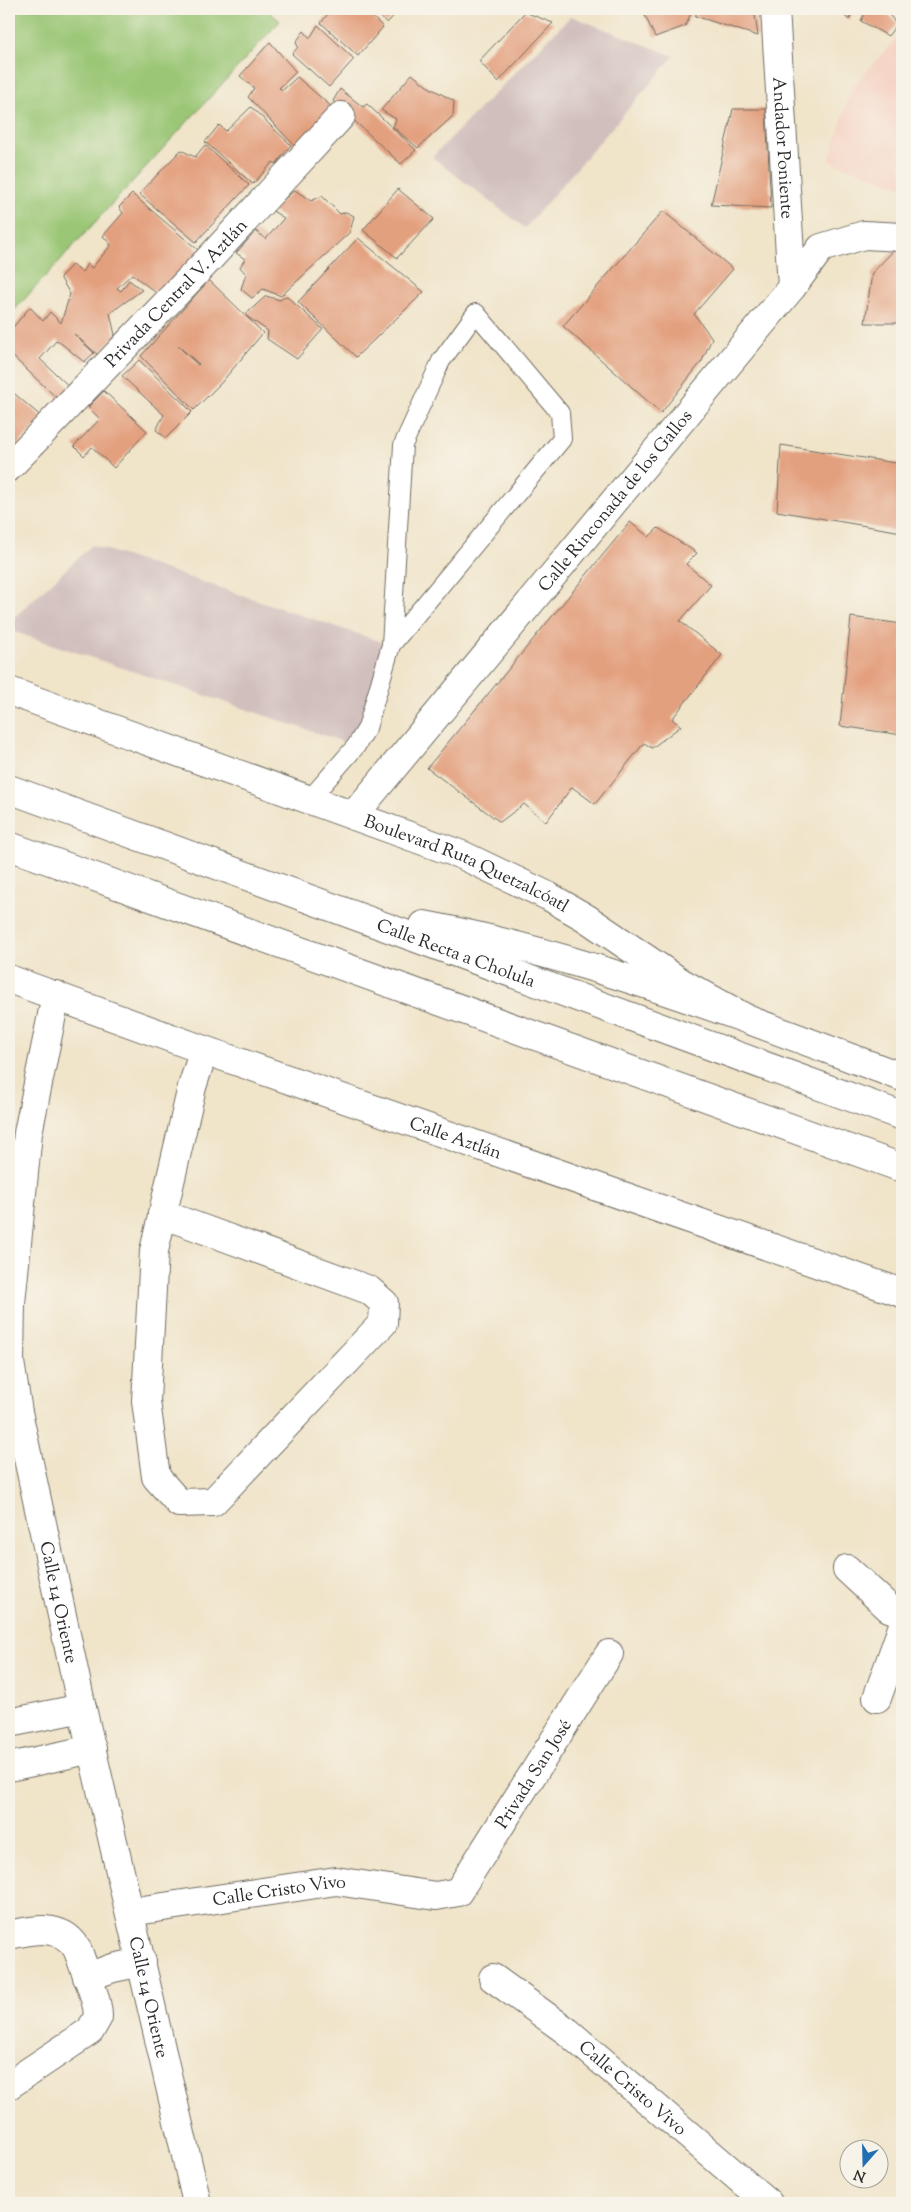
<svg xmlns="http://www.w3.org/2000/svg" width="911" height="2212" viewBox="0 0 911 2212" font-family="'Sorts Mill Goudy',serif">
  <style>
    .built { fill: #f5d2c2 }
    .industrial { fill: #d1bfbd }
    .green { fill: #9ac674; stroke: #627850 }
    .building { fill: #e3a07f; fill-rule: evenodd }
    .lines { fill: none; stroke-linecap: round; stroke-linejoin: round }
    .lane-casing { stroke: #706c62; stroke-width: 20 }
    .street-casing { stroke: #706c62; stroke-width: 30 }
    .secondary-casing { stroke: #706c62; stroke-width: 30 }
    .primary-casing { stroke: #706c62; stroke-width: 30 }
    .lane { stroke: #fff; stroke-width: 18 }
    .street { stroke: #fff; stroke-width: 28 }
    .secondary { stroke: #fff; stroke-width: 28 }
    .primary { stroke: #fff; stroke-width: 28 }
    .labels { text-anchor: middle; stroke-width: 4; stroke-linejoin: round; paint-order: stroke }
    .street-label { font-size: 18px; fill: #2b2b2b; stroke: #f7f3e8 }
  </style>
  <rect width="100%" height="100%" fill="#f7f3e8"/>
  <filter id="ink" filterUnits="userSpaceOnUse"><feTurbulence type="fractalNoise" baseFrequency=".02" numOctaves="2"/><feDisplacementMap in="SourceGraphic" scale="10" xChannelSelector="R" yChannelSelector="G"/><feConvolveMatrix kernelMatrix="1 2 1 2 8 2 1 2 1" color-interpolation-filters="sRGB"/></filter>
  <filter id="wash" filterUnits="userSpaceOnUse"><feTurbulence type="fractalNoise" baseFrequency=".0096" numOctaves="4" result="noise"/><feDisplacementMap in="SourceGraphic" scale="20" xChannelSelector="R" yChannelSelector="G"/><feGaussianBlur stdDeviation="1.12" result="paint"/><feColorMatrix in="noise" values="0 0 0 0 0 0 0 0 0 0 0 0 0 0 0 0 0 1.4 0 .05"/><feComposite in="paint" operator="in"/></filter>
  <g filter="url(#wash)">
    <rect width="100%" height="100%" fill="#f0e4c9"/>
    <polygon class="built" points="902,32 902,187 829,161 852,87"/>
    <g class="industrial">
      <polygon points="571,16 674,56 525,228 432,157"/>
      <polygon points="92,545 391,645 356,746 9,630 9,622"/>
    </g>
    <polygon class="green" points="9,9 266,9 280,21 9,316"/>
    <g id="blocks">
      <g class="building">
        <polygon points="326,9 364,9 383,27 358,56 321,23 327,15"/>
        <polygon points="371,9 400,9 387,23"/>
        <polygon points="642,9 693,9 685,26 655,37"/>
        <polygon points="699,9 754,9 758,36 695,16"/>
        <polygon points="837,9 854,9 849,20"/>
        <polygon points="863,9 884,9 897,24 888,36 861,21 865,12"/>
        <polygon points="525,12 553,23 498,82 479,61"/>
        <polygon points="318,25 354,59 329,87 292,54 298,47 296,42 304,31 310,38"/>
        <polygon points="270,42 296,72 279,88 283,90 297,77 333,108 296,147 248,97 254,88 240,76"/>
        <polygon points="412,74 427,86 454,101 453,116 418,148 393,127 396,119 381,110"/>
        <polygon points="340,89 363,107 367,104 416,150 401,164 333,101"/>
        <polygon points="251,107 291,145 276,164 273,162 253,184 205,142 219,125 226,131"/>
        <polygon points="733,109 766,109 771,208 711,205"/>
        <polygon points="205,145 249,185 196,242 139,194 181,150 195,157"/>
        <polygon points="398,189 434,219 397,258 363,230"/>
        <polygon points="295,190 311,201 322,196 340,214 346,212 354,216 350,232 281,296 263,289 252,298 241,289 246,274 240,267 245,259 236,253 256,231 266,239 284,218 271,210"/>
        <polygon points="132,194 203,254 160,296 132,274 117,288 121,291 129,280 142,290 110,313 115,335 98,355 74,334 94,353 84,362 57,340 40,359 73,390 61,402 9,353 9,332 30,307 43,321 50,312 61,323 70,294 60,277 72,265 82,272 87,264 92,268 111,245 103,236 123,213 119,207"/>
        <polygon points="663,211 733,269 694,314 712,338 702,361 661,413 563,326"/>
        <polygon points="358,238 424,292 356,357 298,302"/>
        <polygon points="896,248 902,248 902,323 865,323 872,273"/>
        <path d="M209 280 245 315 266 296 280 300 286 296 323 329 297 359 267 339 268 331 245 315 263 333 221 383 194 410 141 356ZM178 346 199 364 198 365Z"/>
        <polygon points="139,360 192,412 166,438 156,430 164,415 122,376"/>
        <polygon points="9,389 43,418 9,454"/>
        <polygon points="104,391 147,431 114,468 92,447 84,456 74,446 100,419 88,407"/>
        <polygon points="781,445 902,464 902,532 777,511"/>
        <polygon points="630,522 649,537 658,528 697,553 686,564 711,585 680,621 722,655 672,719 681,726 652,748 644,743 595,804 572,787 546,822 524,804 500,822 427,768"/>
        <polygon points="851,617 902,624 902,735 840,726"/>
      </g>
    </g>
  </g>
  <g filter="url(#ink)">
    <use href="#blocks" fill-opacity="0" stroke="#706c62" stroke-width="1"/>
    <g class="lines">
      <g class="lane-casing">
        <polyline id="lane" points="309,800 356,746 367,728 391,645 403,445 441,361 476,313 560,413 562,439 391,645"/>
      </g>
      <g class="street-casing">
        <g id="street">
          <path id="s1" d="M775 9 792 287"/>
          <path id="s2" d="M9 467 209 259 341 116"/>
          <path id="s3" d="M353 816 792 287 821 248 864 235 902 237"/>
          <path id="s4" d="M56 995 28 1133 11 1303 10 1362 18 1412 82 1708 197 2203"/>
          <polyline points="162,1214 369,1290 384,1303 383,1323 213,1502 179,1503 156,1477 146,1401 154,1251 192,1087 204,1050"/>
          <polyline points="847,1569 889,1608 902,1613"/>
          <polyline points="877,1698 902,1628"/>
          <polyline points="9,1723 82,1708"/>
          <polyline points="9,1767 92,1749"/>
          <path id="s5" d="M130 1912 336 1881 436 1896 458 1892 609 1654"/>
          <path d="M9 1935C32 1930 61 1923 76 1947 80 1954 82 1964 86 1972 91 1986 98 2003 98 2017L90 2031 9 2085"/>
          <polyline points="87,1977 113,1968 142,1962"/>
          <path id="s6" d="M493 1978 568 2032 768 2203"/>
        </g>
      </g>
      <g class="secondary-casing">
        <g id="secondary">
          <path id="s7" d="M9 691 462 855 548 896 586 918 682 983 749 1020 902 1077"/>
          <path id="s8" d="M9 979 204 1050 902 1293"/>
        </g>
      </g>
      <g class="primary-casing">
        <g id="primary">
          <path id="s9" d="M9 789 902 1116"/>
          <polyline points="9,846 902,1168"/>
          <path d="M424 925C535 946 643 982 749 1020"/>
        </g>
      </g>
      <use href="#lane" class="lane"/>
      <use href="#street" class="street"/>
      <use href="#secondary" class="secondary"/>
      <use href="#primary" class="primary"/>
    </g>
  </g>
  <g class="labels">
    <g class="street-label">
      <text dy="6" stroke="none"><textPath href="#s1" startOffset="139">Andador Poniente</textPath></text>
      <text dy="6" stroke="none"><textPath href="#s2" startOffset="241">Privada Central V. Aztlán</textPath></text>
      <text dy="6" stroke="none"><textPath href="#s3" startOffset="410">Calle Rinconada de los Gallos</textPath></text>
      <text dy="6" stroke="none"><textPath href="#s7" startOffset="489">Boulevard Ruta Quetzalcóatl</textPath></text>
      <text dy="6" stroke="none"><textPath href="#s9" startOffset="476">Calle Recta a Cholula</textPath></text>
      <text dy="6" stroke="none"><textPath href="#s8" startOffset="474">Calle Aztlán</textPath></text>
      <text dy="6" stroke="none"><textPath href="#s4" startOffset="616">Calle 14 Oriente</textPath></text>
      <text dy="6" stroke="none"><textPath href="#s5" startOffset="472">Privada San José</textPath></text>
      <text dy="6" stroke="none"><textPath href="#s5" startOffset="151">Calle Cristo Vivo</textPath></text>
      <text dy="6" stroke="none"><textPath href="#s4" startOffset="1021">Calle 14 Oriente</textPath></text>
      <text dy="6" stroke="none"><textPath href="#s6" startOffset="178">Calle Cristo Vivo</textPath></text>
    </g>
  </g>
  <rect width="911" height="2212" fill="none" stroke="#f7f3e8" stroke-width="30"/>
  <g transform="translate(864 2164) rotate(200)"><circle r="24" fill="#f7f3e8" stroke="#a5a39c"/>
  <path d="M0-4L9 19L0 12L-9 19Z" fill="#1f6fb2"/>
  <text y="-8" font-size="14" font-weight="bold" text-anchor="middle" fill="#2b2b2b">N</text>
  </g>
</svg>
